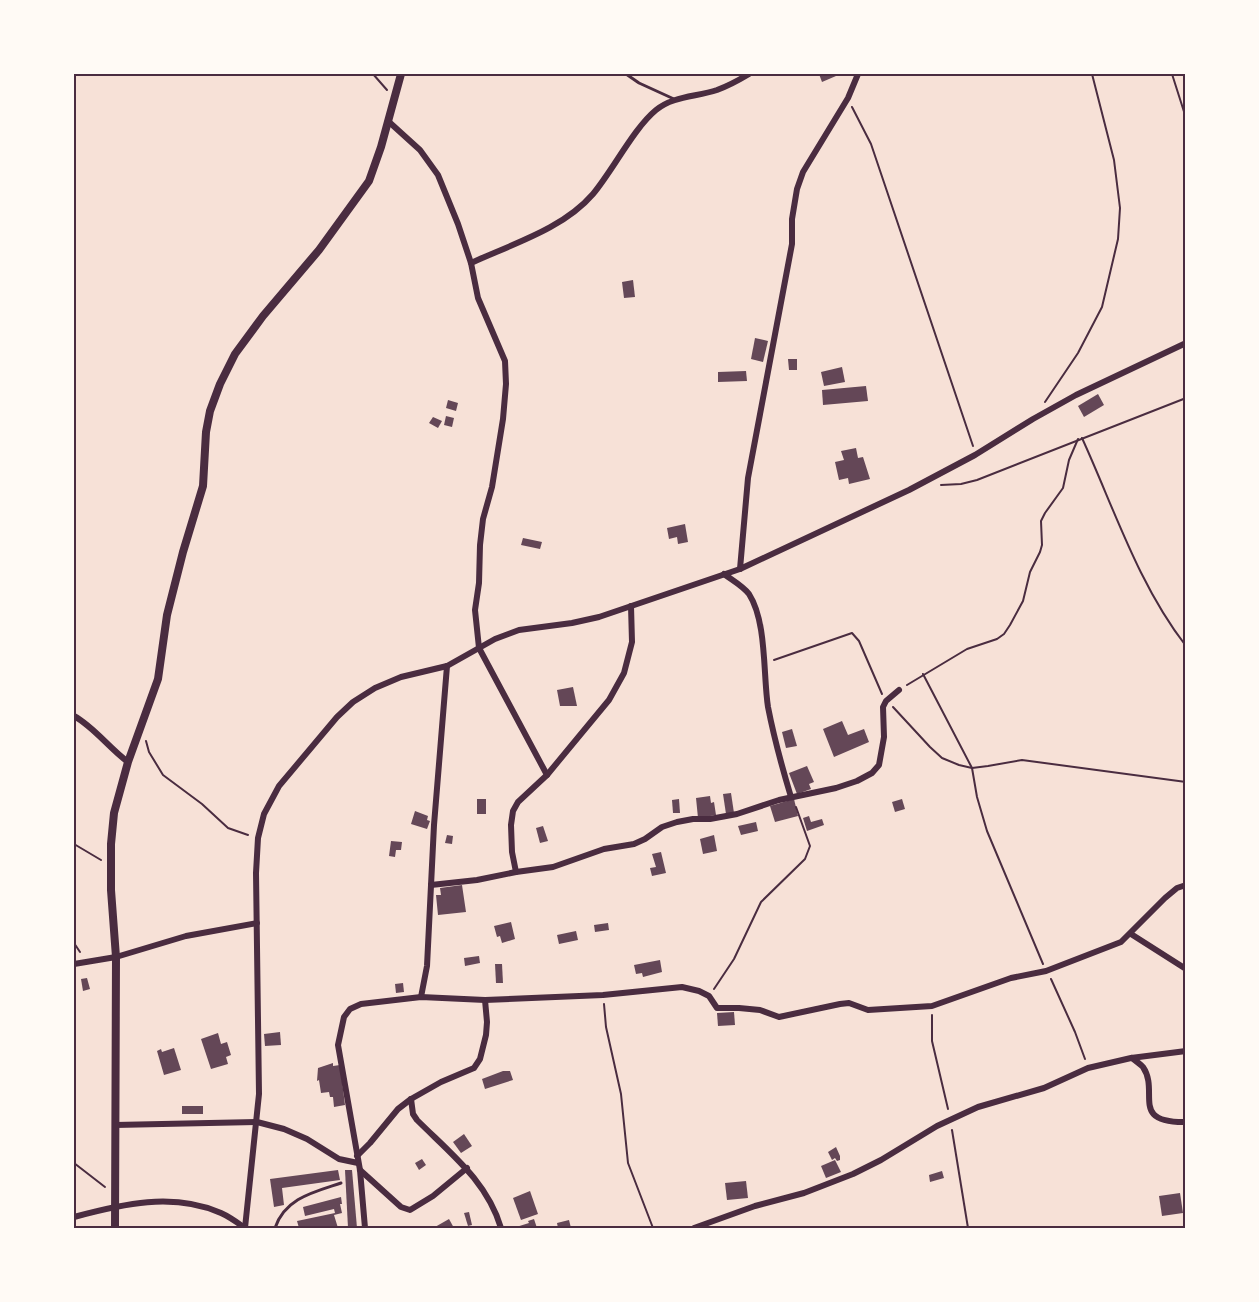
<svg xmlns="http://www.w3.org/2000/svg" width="1259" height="1302" viewBox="0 0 1259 1302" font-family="'Archivo Narrow',sans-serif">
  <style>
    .building { fill: #644757 }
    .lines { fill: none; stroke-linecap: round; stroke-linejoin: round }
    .path { stroke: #4a2c40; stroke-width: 2 }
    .service { stroke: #4a2c40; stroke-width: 3 }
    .minor { stroke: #4a2c40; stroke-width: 6 }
    .tertiary { stroke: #4a2c40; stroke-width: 8 }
    .neatline { fill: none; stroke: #4a2c40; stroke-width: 2 }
  </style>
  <rect width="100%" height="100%" fill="#f7e1d7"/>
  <g class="building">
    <polygon points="819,74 836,74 836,76 822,82"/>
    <polygon points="633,280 635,297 624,298 622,282"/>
    <polygon points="755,338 768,341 763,362 751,359"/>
    <polygon points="788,359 797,359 797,370 789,370"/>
    <polygon points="842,367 845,382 824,386 821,372"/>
    <polygon points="746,371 747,381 718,382 718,372"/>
    <polygon points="866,386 868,401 823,405 822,390"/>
    <polygon points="1098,394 1104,405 1084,417 1078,406"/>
    <polygon points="448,400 458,403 456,411 446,408"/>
    <polygon points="446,416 454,418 452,427 444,425"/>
    <polygon points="433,417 442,421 438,428 429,423"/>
    <polygon points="856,448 858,458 863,457 870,479 849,484 848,478 839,480 835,462 844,460 841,451"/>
    <polygon points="685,524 688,542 678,544 677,537 669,539 667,528"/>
    <polygon points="523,538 542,542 540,549 521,545"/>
    <polygon points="573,687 577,706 560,706 557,690"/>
    <polygon points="842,721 848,735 864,729 869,742 834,757 823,729"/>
    <polygon points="792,729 797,746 786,748 782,732"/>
    <polygon points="807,766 814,782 809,784 811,789 797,794 789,773"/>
    <polygon points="731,793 734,813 726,814 723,794"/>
    <polygon points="710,796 711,803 714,802 716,815 698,818 696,798"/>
    <rect x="477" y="799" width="9" height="15"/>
    <polygon points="679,799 680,813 673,813 672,800"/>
    <polygon points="794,799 798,816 775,822 770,806"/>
    <polygon points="902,799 905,809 895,812 892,802"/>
    <polygon points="415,811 428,816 427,820 430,821 427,829 411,824"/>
    <polygon points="809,816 811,822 822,819 824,825 807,831 803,818"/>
    <polygon points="756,822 758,831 741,835 738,826"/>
    <polygon points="543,826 548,841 540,843 536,828"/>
    <polygon points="447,835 453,836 452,844 445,843"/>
    <polygon points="714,835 717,851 703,854 700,839"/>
    <polygon points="391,841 402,842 401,850 396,850 395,857 389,856"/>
    <polygon points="661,852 666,873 652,876 650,868 656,867 652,854"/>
    <polygon points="462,885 466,912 438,915 436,895 441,895 440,888"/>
    <polygon points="511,922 515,939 502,943 500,936 497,937 494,926"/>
    <polygon points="608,923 609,930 595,932 594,925"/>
    <polygon points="576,931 578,940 559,944 557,935"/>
    <polygon points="479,956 480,963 465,966 464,958"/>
    <polygon points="660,960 662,972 643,977 642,973 636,974 634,965"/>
    <polygon points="495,964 502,964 503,983 496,983"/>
    <polygon points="87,978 90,989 83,991 81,979"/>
    <polygon points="403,983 404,992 396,993 395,984"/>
    <polygon points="734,1012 735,1025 718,1026 717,1013"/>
    <polygon points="280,1032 281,1045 265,1046 264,1034"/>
    <polygon points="218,1033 221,1044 227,1042 231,1055 226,1057 228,1064 211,1069 201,1039"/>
    <polygon points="174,1048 181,1070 164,1075 157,1051 161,1049 162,1052"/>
    <polygon points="333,1063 333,1066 340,1065 345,1105 334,1107 333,1097 330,1097 329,1092 321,1093 319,1080 317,1081 318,1068"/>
    <polygon points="503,1071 510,1071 513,1080 485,1089 482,1079"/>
    <rect x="182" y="1106" width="21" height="8"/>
    <polygon points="464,1134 472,1146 461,1153 453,1142"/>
    <polygon points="836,1147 840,1156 840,1160 837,1161 835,1158 832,1160 828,1152"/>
    <polygon points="422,1159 426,1165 419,1170 415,1163"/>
    <polygon points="835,1160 841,1172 826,1178 821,1166"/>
    <polygon points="338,1170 340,1180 282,1188 284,1205 274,1207 270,1179"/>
    <polygon points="345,1170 352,1170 357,1228 348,1228"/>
    <polygon points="942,1171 944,1178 930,1182 929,1175"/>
    <polygon points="746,1181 748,1198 727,1200 725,1183"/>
    <polygon points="530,1191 538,1214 521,1220 513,1198"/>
    <polygon points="1180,1193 1183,1213 1162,1216 1159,1196"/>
    <polygon points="341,1197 342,1204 340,1204 342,1213 334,1215 338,1228 299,1228 297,1221 335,1213 334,1209 305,1216 303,1207"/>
    <polygon points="469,1212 472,1225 468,1226 464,1213"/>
    <polygon points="449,1219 454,1228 436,1228 435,1227"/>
    <polygon points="534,1219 537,1228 513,1228 529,1223 528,1221"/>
    <polygon points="569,1220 571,1228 558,1228 557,1223"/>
  </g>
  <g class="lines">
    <g class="path">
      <polyline points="373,74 387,90"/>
      <polyline points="1172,74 1186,118"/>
      <polyline points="852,107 871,144 973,446"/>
      <polyline points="1045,402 1078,353 1102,307 1118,239 1120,208 1114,160 1092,74"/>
      <path d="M1082 438C1114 508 1138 584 1186 646"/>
      <polyline points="941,485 961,484 977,480 1186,398"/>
      <polyline points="774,660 852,633 859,641 882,694"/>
      <polyline points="923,674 972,768 977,797 987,831 1043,964"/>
      <polyline points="907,685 967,649 997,639 1004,634 1010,625 1023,601 1030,572 1040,552 1042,545 1041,521 1045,513 1063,488 1069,460 1078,439"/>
      <polyline points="893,707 930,747 942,758 959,765 972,768 988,766 1022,760 1186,782"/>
      <polyline points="146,741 149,752 163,775 202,804 228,828 248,835"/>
      <polyline points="74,844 101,860"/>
      <polyline points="74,943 80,952"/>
      <polyline points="1051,979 1075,1032 1085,1059"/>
      <polyline points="714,989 734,959 761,902 805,859 810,846 796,807"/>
      <polyline points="604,1004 606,1027 621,1094 628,1163 653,1228"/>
      <polyline points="932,1015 932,1041 948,1109"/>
      <polyline points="952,1130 968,1228"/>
      <polyline points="74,1163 105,1187"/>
    </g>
    <g class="service">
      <polyline points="626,74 639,83 674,99"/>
      <path d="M275 1228C285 1198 314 1192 341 1183"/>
    </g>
    <g class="minor">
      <polyline points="388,121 420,150 438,175 458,224 471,263 478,298 505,361 506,384 503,419 492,487 483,519 480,545 479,583 475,610 479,648 547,775"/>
      <path d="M471 263C512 244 563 229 593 194 613 170 634 128 656 110 673 96 696 97 717 90 728 86 739 80 749 74"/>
      <polyline points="740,569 748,478 792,244 792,219 797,189 803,172 848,98 858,74"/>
      <path d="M724 574C732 580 743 586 749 594 767 622 763 675 768 707 774 738 782 767 791 797"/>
      <path d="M74 716C94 727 109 748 128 762"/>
      <polyline points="516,872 512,852 511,825 513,811 518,802 547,775 609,700 624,673 632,642 631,606"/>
      <polyline points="431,885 477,880 516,872 553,867 604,849 634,844 645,839 662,827 677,822 693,819 710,819 737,814 779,800 836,788 857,781 872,773 879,765 884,737 883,707 886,701 899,690"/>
      <polyline points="1131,934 1186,969"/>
      <polyline points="74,964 116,957 186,936 257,923"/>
      <polyline points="421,997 427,966 434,825 447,666"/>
      <path d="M1132 1058C1136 1061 1140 1064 1143 1067 1160 1092 1129 1123 1186 1122"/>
      <path d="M411 1099 413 1114 417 1120C450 1153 487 1181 501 1228"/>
      <polyline points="115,1125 257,1122 284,1129 307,1139 339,1159 358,1163"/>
      <polyline points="357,1156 370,1143 398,1109 411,1099 441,1082 474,1068 480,1059 486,1035 487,1022 485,1000"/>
      <polyline points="360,1170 401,1207 410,1210 433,1196 467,1168"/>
      <path d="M74 1217C122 1204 173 1192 221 1213 230 1217 238 1223 245 1228"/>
      <polyline points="245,1228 259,1094 256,873 258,838 264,814 279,786 337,717 353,702 375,688 401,677 447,666 495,639 519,630 572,623 599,617 740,569 909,490 975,455 1033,419 1076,395 1186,343"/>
      <polyline points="365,1228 360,1170 338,1045 344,1017 350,1009 361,1004 421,997 485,1000 603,995 682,987 699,991 709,996 717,1008 739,1008 760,1010 779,1017 840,1004 849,1003 868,1010 932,1006 1011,978 1046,971 1121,942 1165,898 1177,888 1186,885"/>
      <polyline points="694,1228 755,1206 804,1193 853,1174 881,1160 937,1126 978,1107 1044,1088 1088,1068 1131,1058 1186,1051"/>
    </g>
    <polyline class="tertiary" points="115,1228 116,957 111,890 111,844 114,813 128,762 158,679 167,615 183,552 203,486 206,432 210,411 220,384 235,354 263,316 319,250 369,181 381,147 401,74"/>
  </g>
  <rect width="1259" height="1302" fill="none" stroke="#fffaf5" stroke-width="150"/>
  <rect x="75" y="75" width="1109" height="1152" class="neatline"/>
</svg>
